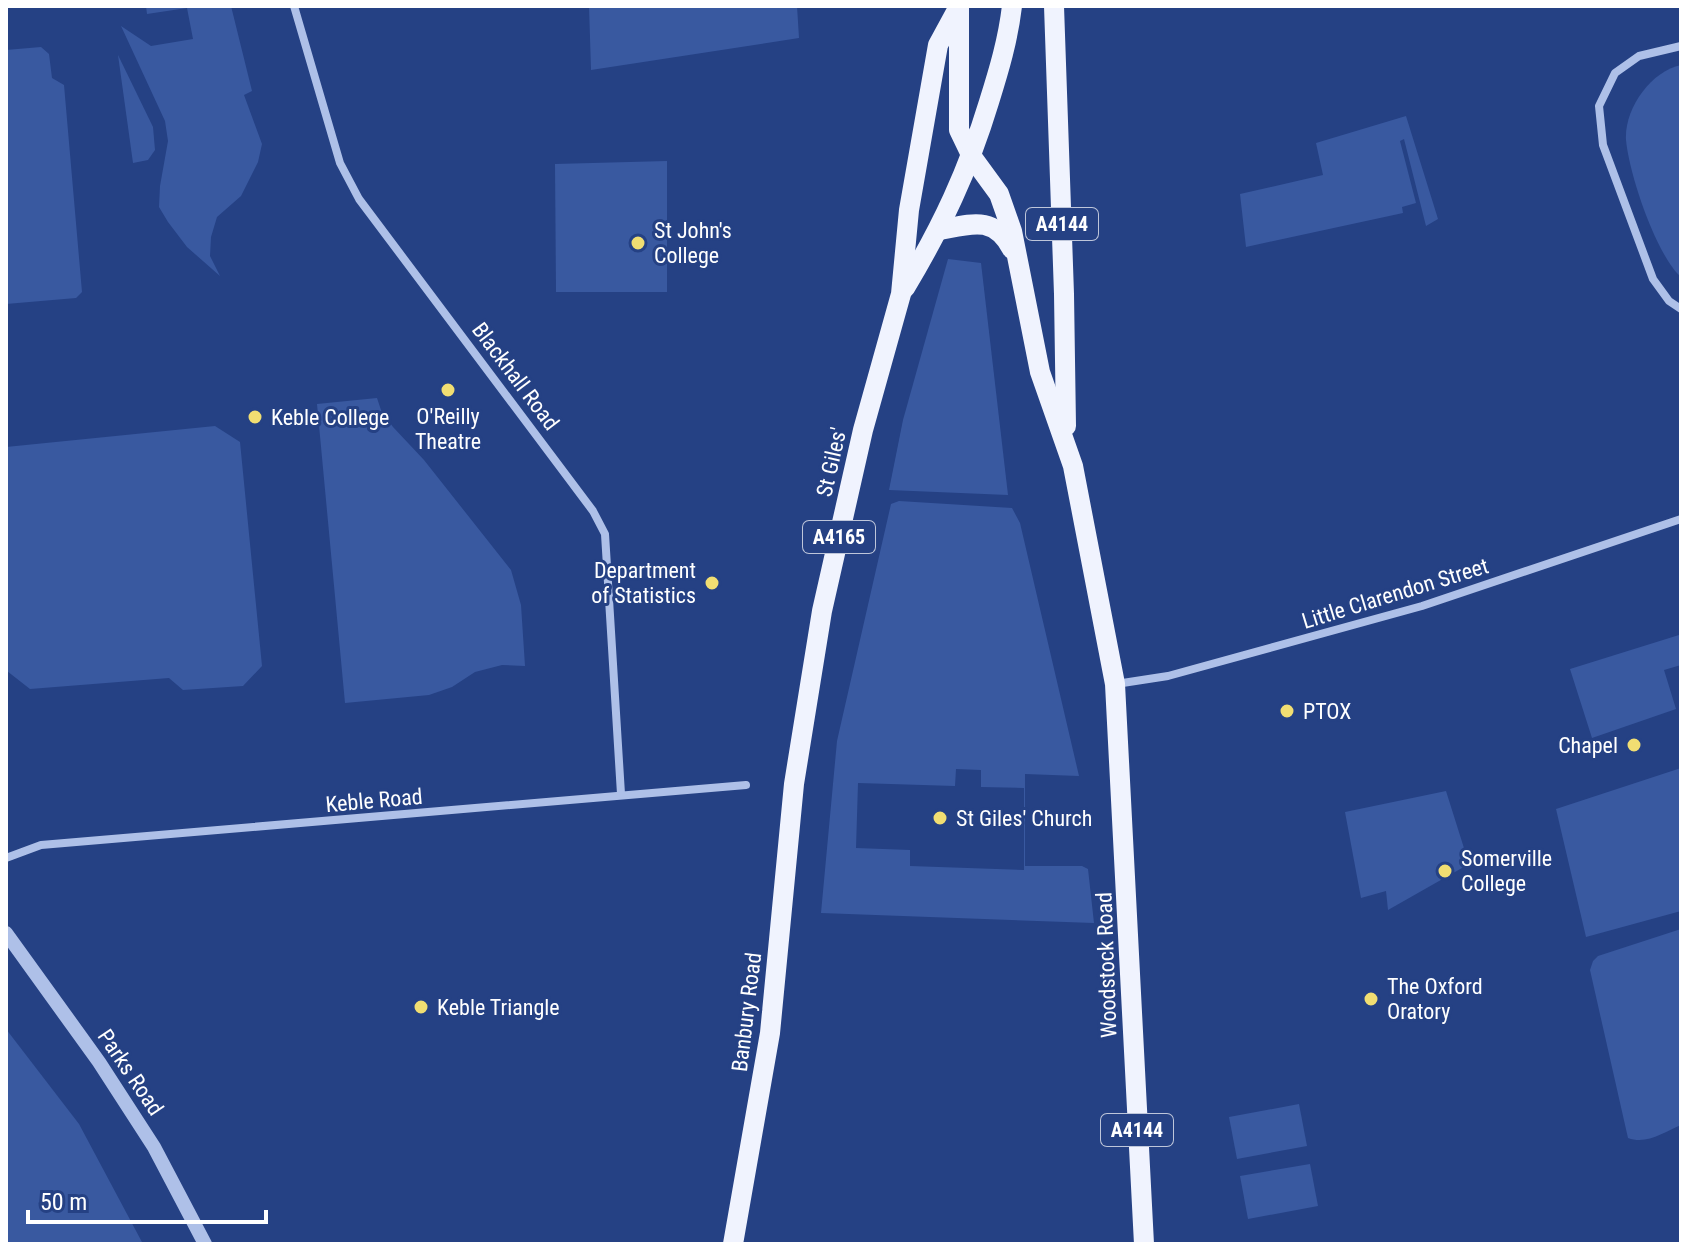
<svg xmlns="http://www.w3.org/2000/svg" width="1687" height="1250" viewBox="0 0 1687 1250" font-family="'Roboto Condensed',sans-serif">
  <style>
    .green { fill: #3959a0; fill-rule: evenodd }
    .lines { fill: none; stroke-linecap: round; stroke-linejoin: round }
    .minor { stroke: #aec0e8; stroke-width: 8 }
    .tertiary { stroke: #aec0e8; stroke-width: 14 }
    .primary { stroke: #f0f3fe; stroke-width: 20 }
    .poi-dot { fill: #f1de72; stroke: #254184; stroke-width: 3 }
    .labels { text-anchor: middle; stroke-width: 6; stroke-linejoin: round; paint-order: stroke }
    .shield { fill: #254184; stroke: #bec6da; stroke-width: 2 }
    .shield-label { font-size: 20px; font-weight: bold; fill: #fff }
    .poi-label { font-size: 22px; fill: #fff; stroke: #254184; text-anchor: start }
    .street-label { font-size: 22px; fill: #fff; stroke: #254184 }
  </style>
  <rect width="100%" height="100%" fill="#254184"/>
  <g class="green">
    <polygon points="146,6 231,6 252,91 244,95 262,144 258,162 241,196 217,217 211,237 210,256 220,276 187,247 168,222 159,207 160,186 168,141 165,121 121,26 151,46 193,39 187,8 147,14"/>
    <polygon points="589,6 797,6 799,38 591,70"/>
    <polygon points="41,47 49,54 52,78 64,85 82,292 76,298 6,304 6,50"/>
    <polygon points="118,55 153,127 155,150 148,160 133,163"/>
    <path d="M1681 65V277C1656 255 1629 174 1626 140 1624 109 1651 71 1681 65Z"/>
    <polygon points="1406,116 1438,219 1426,226 1404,139 1400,141 1416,203 1402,207 1403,213 1246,247 1240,194 1323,175 1316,143"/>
    <polygon points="667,161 667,292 556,292 555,164"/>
    <polygon points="948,259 981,263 1008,495 889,490 903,420"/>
    <polygon points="377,398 381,410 393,427 424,460 511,570 521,605 525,666 502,665 475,672 452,687 429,695 345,703 317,404"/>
    <polygon points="215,426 240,442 262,666 243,686 183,690 169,678 30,689 7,671 6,447"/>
    <path d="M899 501 1012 508 1020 523 1079 776 1025 774V866H1082L1088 869 1094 923 821 913 837 741 891 504ZM956 769 981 770V787L1024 788V870L910 866V850L856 848 858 783 955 786Z"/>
    <polygon points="1679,635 1681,665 1664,670 1676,709 1592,738 1570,669"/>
    <polygon points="1681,768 1681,911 1586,937 1556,809"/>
    <polygon points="1446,791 1469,864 1388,910 1386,891 1361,898 1345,812"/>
    <path d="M1681 929V1125C1664 1132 1647 1145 1628 1138L1590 970 1593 961 1598 956Z"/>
    <polygon points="6,1029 79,1124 143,1244 6,1244"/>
    <polygon points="1299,1104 1307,1146 1237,1159 1229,1117"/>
    <polygon points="1310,1164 1318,1206 1248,1219 1240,1176"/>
  </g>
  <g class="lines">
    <g class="minor">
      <polyline points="294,6 340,163 359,199 593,511 605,534 621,794"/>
      <polyline points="1681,46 1639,56 1615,73 1599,106 1603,145 1653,279 1669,301 1681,309"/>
      <polyline points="1116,684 1168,676 1422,606 1681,519"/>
      <polyline points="6,858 41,845 746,785"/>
    </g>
    <polyline class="tertiary" points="6,933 99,1062 154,1147 205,1244"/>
    <g class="primary">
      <polyline points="959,6 959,130 972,157 999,194 1012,231 1040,372 1073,466 1115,684 1144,1244"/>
      <polyline points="1054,6 1064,294 1066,426"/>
      <path d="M940 230C971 224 994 215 1012 249"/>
      <path d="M905 288C942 226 968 171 989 102 999 70 1008 40 1012 6"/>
      <polyline points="733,1244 770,1033 794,784 822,611 863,430 901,294 909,210 938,45 957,10"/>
    </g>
  </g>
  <g class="poi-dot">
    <circle cx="638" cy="243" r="8"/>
    <circle cx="448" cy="390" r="8"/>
    <circle cx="255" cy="417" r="8"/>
    <circle cx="712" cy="583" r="8"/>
    <circle cx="1287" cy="711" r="8"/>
    <circle cx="1634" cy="745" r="8"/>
    <circle cx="940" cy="818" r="8"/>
    <circle cx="1445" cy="871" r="8"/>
    <circle cx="1371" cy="999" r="8"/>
    <circle cx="421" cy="1007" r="8"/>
  </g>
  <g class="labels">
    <g class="shield">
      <rect x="1026" y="208" width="72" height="32" rx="6"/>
      <rect x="803" y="521" width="72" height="32" rx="6"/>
      <rect x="1101" y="1114" width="72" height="32" rx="6"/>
    </g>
    <g class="shield-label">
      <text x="1062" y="231">A4144</text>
      <text x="839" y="544">A4165</text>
      <text x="1137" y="1137">A4144</text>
    </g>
    <g class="poi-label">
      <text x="654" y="238">St John's<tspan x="654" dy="25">College</tspan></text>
      <text x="448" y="424" text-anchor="middle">O'Reilly<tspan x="448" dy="25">Theatre</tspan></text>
      <text x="271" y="425">Keble College</text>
      <text x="696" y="578" text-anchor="end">Department<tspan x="696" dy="25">of Statistics</tspan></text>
      <text x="1303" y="719">PTOX</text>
      <text x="1618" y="753" text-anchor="end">Chapel</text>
      <text x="956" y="826">St Giles' Church</text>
      <text x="1461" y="866">Somerville<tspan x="1461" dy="25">College</tspan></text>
      <text x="1387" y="994">The Oxford<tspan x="1387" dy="25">Oratory</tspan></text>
      <text x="437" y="1015">Keble Triangle</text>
    </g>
    <g class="street-label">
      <text transform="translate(516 376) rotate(53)" y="8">Blackhall Road</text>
      <text transform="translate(831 462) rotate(-77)" y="8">St Giles'</text>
      <text transform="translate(1395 593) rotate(-17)" y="8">Little Clarendon Street</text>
      <text transform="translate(374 800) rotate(-5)" y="8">Keble Road</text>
      <text transform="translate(1106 965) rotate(-92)" y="8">Woodstock Road</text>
      <text transform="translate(746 1012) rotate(-83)" y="8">Banbury Road</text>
      <text transform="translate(131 1072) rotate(56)" y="8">Parks Road</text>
    </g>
  </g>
  <rect width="1687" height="1250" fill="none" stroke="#ffffff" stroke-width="16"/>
  <path d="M28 1210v12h238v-12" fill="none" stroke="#ffffff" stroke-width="4"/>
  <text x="40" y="1210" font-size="24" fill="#ffffff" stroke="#254184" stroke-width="6" paint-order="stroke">50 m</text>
</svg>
